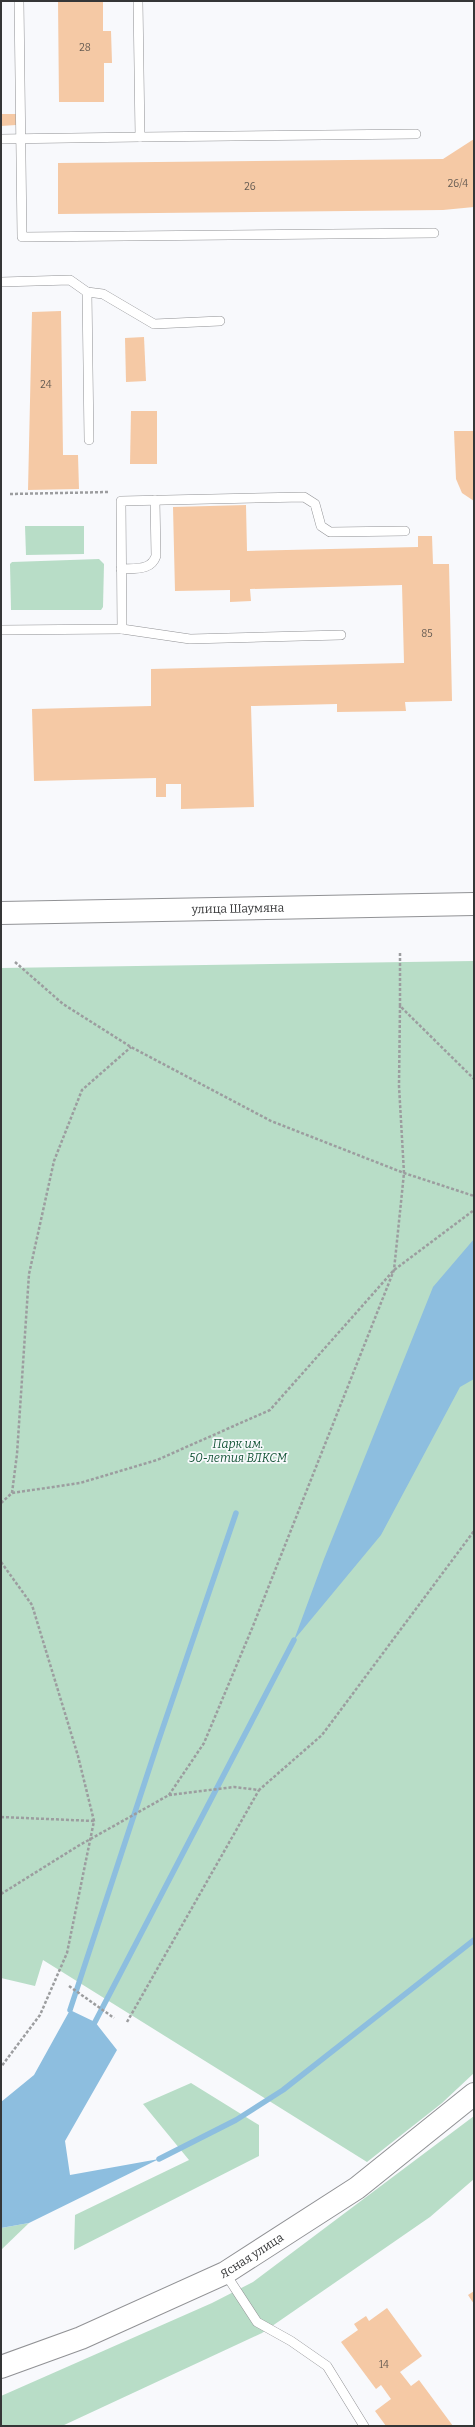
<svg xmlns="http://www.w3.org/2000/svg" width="475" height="2427" viewBox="0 0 475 2427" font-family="Bitter,serif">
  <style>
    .green { fill: #b8ddc7 }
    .water { fill: #8dbedf }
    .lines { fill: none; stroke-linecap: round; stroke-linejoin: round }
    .stream { stroke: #8dbedf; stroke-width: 5.5 }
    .building { fill: #f5c9a5 }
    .lane-casing { stroke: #919295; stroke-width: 10 }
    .secondary-casing { stroke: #919295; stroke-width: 24 }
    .path { stroke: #9c9d9f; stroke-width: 2.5; stroke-dasharray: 3 2; stroke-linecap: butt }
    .lane { stroke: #fff; stroke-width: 9 }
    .secondary { stroke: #fff; stroke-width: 22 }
    .labels { text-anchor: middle; stroke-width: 3.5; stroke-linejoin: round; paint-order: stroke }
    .number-label { font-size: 10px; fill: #655b52 }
    .street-label { font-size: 12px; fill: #353637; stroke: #f8f9fc }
    .park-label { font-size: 12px; font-style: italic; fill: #18573a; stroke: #f8f9fc }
  </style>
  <rect width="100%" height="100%" fill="#f8f9fc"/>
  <g class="green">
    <polygon points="25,526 84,526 84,554 26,555"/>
    <polygon points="99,559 104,564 103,607 101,610 11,610 10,564 12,562"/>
    <polygon points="474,961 474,2073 442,2103 367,2162 43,1960 35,1986 1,1978 1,968"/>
    <polygon points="191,2083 259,2125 259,2156 74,2250 75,2215 189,2160 143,2104"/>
    <polygon points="474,2116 474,2179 430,2217 262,2333 62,2426 1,2426 1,2396 212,2303 253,2282"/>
    <polygon points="29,2223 1,2250 1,2228"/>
  </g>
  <g class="water">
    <polygon points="474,1239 474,1379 460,1387 381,1535 294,1640 324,1559 433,1287"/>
    <polygon points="70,2010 95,2022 117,2050 65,2141 70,2175 159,2159 29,2223 1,2228 1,2102 34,2075"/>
  </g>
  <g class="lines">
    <g class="stream">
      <polyline points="70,2010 158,1742 236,1513"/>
      <polyline points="95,2022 294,1640"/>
      <polyline points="159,2159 236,2120 283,2090 474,1940"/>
    </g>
  </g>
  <g class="building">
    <polygon points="58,1 103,1 103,31 111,31 112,63 104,63 104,102 59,102"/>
    <polygon points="1,114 16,114 16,125 1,126"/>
    <polygon points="474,139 474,207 443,210 58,214 58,163 443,159"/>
    <polygon points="61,311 63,455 78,455 79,489 28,490 32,312"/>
    <polygon points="144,337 146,381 126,382 125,338"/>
    <polygon points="131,411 157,411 157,464 130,464"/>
    <polygon points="454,431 474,431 474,501 462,493 456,479"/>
    <polygon points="246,505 247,551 418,547 418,536 432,536 433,564 449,564 452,701 405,702 406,711 337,712 337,704 251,706 254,807 181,809 181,784 166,784 166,797 156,797 156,778 34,781 32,709 151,706 151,669 404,663 402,585 250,589 251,601 230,602 230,590 175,591 173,507"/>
    <polygon points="474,2291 474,2304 468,2295"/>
    <polygon points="387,2308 422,2356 400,2372 411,2386 419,2380 453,2426 386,2426 375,2411 391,2399 381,2385 376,2389 341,2342 358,2330 354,2324 366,2316 369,2321"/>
  </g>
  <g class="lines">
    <g class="lane-casing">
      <g id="lane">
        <polyline points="19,1 22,237 434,233"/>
        <polyline points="140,137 416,134"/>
        <polyline points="1,139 140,137 138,1"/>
        <polyline points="1,282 70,280 87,292 89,440"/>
        <polyline points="87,292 103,294 154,324 220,321"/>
        <path d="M121 569C135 568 151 571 156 556L155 500"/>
        <polyline points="122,629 190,639 341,635"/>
        <polyline points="1,630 122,629 121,501 304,497 315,504 321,526 330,532 405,531"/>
        <polyline points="225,2273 257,2322 291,2341 327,2366 364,2426"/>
      </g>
    </g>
    <g class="secondary-casing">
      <g id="secondary">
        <path id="s1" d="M1 913 474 904"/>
        <path id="s2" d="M1 2367 81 2338 225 2273 357 2188 474 2094"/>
      </g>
    </g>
    <g class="path">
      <polyline points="10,494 109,492"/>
      <polyline points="400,953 400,1006 474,1079"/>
      <polyline points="15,962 63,1004 131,1047 271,1121 404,1173 474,1196"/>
      <polyline points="12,1493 17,1454 29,1274 54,1161 82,1090 131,1047"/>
      <polyline points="1,1503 12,1493 80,1483 157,1460 270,1410 394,1270 474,1210"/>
      <polyline points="1,1562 32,1605 78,1756 94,1821 67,1953 40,2015 1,2067"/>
      <polyline points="169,1795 204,1743 253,1626 394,1270 404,1173 399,1086 400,1006"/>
      <polyline points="1,1817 94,1821"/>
      <polyline points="1,1894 78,1846 169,1795 234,1787 259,1790 322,1735 474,1531"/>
      <polyline points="69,1986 114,2018"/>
      <polyline points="127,2022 259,1790"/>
    </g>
    <use href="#lane" class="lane"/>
    <use href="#secondary" class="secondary"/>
  </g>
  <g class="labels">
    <g class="number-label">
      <text x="85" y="51">28</text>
      <text x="458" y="187">26/4</text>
      <text x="250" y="190">26</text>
      <text x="46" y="388">24</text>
      <text x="427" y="637">85</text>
      <text x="384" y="2368">14</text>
    </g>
    <g class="street-label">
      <text dy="4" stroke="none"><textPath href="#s1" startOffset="237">улица Шаумяна</textPath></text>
      <text dy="4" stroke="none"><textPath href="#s2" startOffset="275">Ясная улица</textPath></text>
    </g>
    <g class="park-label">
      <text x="238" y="1448">Парк им.<tspan x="238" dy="14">50-летия ВЛКСМ</tspan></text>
    </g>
  </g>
  <rect width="475" height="2427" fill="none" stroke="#353637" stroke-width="4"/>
</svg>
